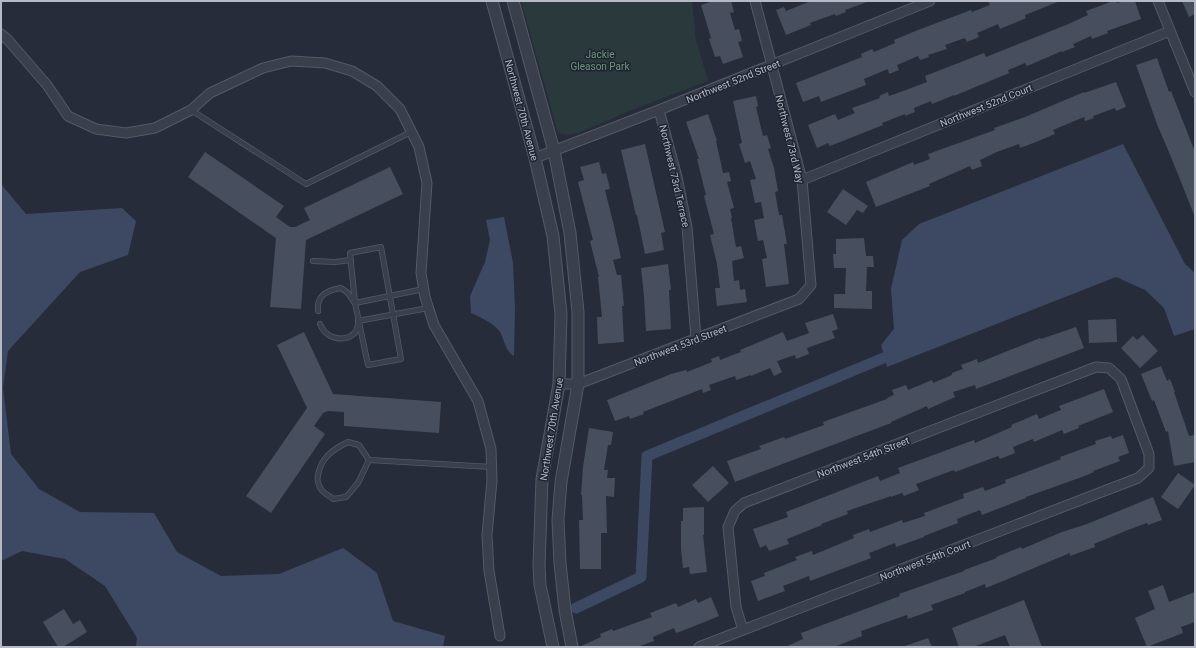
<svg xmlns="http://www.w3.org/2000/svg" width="1196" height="648" viewBox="0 0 1196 648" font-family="Roboto,sans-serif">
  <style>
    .green { fill: #29393c }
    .water { fill: #3d4962 }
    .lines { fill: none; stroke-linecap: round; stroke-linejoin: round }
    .canal { stroke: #3d4962; stroke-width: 11 }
    .building { fill: #474f5e }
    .service-casing { stroke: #545a66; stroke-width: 6 }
    .minor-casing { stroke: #545a66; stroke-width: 11 }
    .tertiary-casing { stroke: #545a66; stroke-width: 13 }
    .service { stroke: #393f4b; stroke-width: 4.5 }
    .minor { stroke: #393f4b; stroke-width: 9 }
    .tertiary { stroke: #393f4b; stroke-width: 11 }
    .labels { text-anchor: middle; stroke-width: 3; stroke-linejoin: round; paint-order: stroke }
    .park-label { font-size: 10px; fill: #6e957b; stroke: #1e2430 }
    .street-label { font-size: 10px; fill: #b5bac6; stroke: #1e2430 }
  </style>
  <rect width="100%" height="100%" fill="#262c3a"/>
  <polygon class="green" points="521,1 692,1 696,40 708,81 637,108 578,133 566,135 558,133"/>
  <g class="water">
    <polygon points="1123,144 1185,264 1195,273 1195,329 1174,336 1164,308 1145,290 1116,277 887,367 881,345 894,329 891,289 902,240 919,224"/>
    <polygon points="1,184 26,214 122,208 136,221 128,255 80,272 8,351 3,388 11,454 39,489 80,512 154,513 177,552 221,576 279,574 343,548 377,573 393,621 445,636 443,647 136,647 137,638 105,586 65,559 22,551 1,561"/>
    <path d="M504 217 513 263 515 308 514 356C505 351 505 341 500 332 494 323 480 317 471 313L470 296 485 262 490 240 486 220Z"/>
  </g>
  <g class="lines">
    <polyline class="canal" points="576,608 641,577 647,456 898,352"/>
  </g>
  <g class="building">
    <polygon points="713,1 731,1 734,12 730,13 735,30 739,29 742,41 738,42 743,57 723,64 720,56 715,57 709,39 711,38 701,5"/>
    <polygon points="811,1 867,1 867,2 845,10 846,12 836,16 835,14 810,23 811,25 786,35 776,10 784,7 786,11"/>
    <polygon points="988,1 1060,1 1025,15 1026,18 1000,29 998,24 977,33 979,37 967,42 965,38 945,45 947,49 928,55 929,57 920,60 918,56 897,65 899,70 889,74 888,69 864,79 866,85 821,102 819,96 803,102 796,83 862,57 861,54 872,49 874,52 895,43 894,40 918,30 971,10 972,12 990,5"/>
    <polygon points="1113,1 1116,1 1117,3 1123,1 1135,1 1141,19 1107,31 1108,33 1092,39 1091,36 1073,44 1075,47 1062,52 1062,51 1027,66 1025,63 1008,70 1009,73 954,96 954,95 932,104 931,101 914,108 915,112 905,116 905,114 882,123 883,125 830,146 828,143 817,148 808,125 835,114 838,120 855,113 852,108 880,98 879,96 888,92 889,96 906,90 927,82 925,76 984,53 986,57 1066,25 1088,15 1086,11"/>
    <polygon points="1182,1 1195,1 1195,14 1189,17"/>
    <polygon points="1157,58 1169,92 1171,91 1195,152 1195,217 1171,157 1157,124 1136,65"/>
    <polygon points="1116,82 1126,107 1116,111 1115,108 1093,116 1094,118 1085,121 1084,117 1053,130 1055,134 1036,142 1020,148 1019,144 997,152 980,160 982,166 972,170 970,166 929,184 930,186 876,207 866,182 913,162 914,165 930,159 928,154 995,130 994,128 1025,117 1084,92 1084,93"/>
    <polygon points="756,96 758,106 756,107 763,136 767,135 771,148 768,149 774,168 778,191 775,192 779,215 782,215 787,244 784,244 789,284 766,287 762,259 767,258 763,240 758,241 754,220 764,218 761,202 755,203 750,180 756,179 750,161 745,163 739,144 742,143 733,101"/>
    <polygon points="708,114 717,141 716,141 723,173 729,172 731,181 727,182 734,208 730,209 732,218 731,218 736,247 741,246 744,258 732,261 734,281 739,280 740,290 745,289 747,302 717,306 715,288 720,288 717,264 710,235 714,234 704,196 706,195 697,159 699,159 686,122"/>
    <polygon points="645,144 665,232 661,233 664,250 645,254 637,215 636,215 621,150"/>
    <polygon points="205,152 284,206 276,217 290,227 295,227 310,220 304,208 390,167 403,194 306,240 301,309 270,307 276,238 188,177"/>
    <polygon points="599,162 602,174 606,173 610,189 605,190 614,226 621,258 613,260 617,275 621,275 624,306 622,306 624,342 598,344 597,317 602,317 598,277 599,277 590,241 593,240 578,182 584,180 580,167"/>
    <polygon points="843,189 868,206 863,213 857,210 846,225 827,212"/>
    <polygon points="864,238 866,256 873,256 874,267 867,267 866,291 872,291 872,309 834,308 834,294 845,294 846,268 834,268 833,254 836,254 836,239"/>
    <polygon points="668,264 671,290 669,290 671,329 646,331 644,296 641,268"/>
    <polygon points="833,314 838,329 832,331 835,338 807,348 809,354 796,359 795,355 777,361 782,372 774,376 770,368 751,376 751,375 736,380 735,376 709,385 711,390 703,393 702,389 643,412 644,414 630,419 629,416 615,421 607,400 671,374 686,370 687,372 712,362 711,359 719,356 720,360 741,352 740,350 783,332 787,341 809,333 805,323"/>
    <polygon points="1116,319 1117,342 1089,343 1088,320"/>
    <polygon points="1076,327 1084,348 976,389 975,385 953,392 955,397 928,409 927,406 891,422 891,423 735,482 727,461 761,449 759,446 784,437 785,439 824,425 823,422 887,399 887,398 894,395 892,390 906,385 908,390 932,380 933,383 952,375 952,373 963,369 961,365 977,359 978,363 1040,338 1041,339"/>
    <polygon points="304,332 333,394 441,402 439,433 344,426 344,412 328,411 323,413 314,426 325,434 271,513 246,496 307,408 277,345"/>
    <polygon points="1143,335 1158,351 1140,368 1121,348 1133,336 1137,340"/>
    <polygon points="1161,366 1167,381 1170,379 1175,392 1174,392 1189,436 1194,435 1195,462 1174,466 1168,431 1166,432 1154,400 1152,401 1141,374"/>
    <polygon points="1104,389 1113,412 1078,426 1079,428 1064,434 1062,430 1034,442 1033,439 1013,447 1015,453 1000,459 998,456 955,472 954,470 916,484 919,490 904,496 902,493 891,497 891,496 847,511 848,514 821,524 822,525 787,539 789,544 769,551 766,545 760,548 753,529 788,517 786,512 878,476 880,481 900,473 898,468 974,440 975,443 1012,427 1011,425 1037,414 1039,419 1061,410 1059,406"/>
    <polygon points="589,428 613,432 611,445 608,445 604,470 608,470 607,478 615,478 614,497 606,496 607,533 601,533 601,569 580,569 579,520 583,520 582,495 581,495 583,467"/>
    <polygon points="1123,435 1129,453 1118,457 1120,461 1093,471 1094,472 1082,477 1026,497 1026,498 982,515 980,510 957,519 958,523 924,536 924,537 896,547 895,543 869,553 871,558 810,581 809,576 783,586 785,591 758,601 751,581 765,576 764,573 797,560 795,557 812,551 813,555 854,538 853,535 869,529 870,532 902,520 903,523 925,516 924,513 964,498 963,494 983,487 985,491 1006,483 1005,480 1061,459 1060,457 1096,444 1095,441 1111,436 1112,439"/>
    <polygon points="713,466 729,483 708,502 692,485"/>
    <polygon points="1178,473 1195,485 1178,509 1161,497"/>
    <polygon points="1153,497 1162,520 1148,525 1147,523 1128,530 1094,544 1095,547 1070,556 1070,553 986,588 985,584 965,592 965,593 931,605 933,610 908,619 907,615 861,631 862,636 834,647 785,647 803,639 801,633 900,596 899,594 964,571 964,570 997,558 996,557 1021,547 1022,549 1062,532 1087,524"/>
    <polygon points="704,507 704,535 703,535 707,572 690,574 689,567 683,568 681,549 681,521 683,521 683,508"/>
    <polygon points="1163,585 1169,602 1195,592 1195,622 1181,627 1183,633 1147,647 1135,618 1155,609 1148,591"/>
    <polygon points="711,597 719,616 692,627 676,633 674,628 653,637 654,641 637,647 579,647 601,637 600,634 612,629 613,631 652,617 650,613 676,603 678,607 696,599 698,603"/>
    <polygon points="1024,600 1042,647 1010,647 1005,635 973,647 959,647 952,628"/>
    <polygon points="64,609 73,624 80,620 87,632 63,647 58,647 43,622"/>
    <polygon points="928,638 932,647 905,647 905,646"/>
  </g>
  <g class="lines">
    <g class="service-casing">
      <g id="service">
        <polyline points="191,110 306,184 411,132"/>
        <polygon points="381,247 401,359 368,365 355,303 350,253"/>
        <polyline points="313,261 335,262 351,260"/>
        <polyline points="355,303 424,289"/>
        <path d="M318 311C316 295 328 290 341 288L348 293 354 302"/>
        <polyline points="358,321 428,308"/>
        <path d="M320 324C321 326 323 330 325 332 334 342 357 341 358 324"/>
        <path d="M369 460 359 445 348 442C334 449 321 457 318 475 317 479 318 485 321 489 323 493 330 496 333 499L346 497 358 483 369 460 492 467"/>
      </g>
    </g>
    <g class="minor-casing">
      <g id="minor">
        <polyline points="1158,1 1195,92"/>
        <polyline points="1,34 8,40 47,85 68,116 96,129 126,133 155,128 191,110 210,93 263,68 291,61 325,63 352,71 377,86 400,109 419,147 427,183 421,273 425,297 434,325 478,401 491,449 492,480 487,535 489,571 500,636"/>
        <polyline points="659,110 677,177 687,227 696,338"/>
        <polyline points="535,158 659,110 930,1"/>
        <polyline points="802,180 1170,31"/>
        <polyline points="559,384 578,384 799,299 811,285 802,180 755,1"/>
        <polyline points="699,647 743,630 1138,478 1149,468 1149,454 1121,379 1109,368 1096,367 744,503 735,511 728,527 736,607 743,630"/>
      </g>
    </g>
    <g class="tertiary-casing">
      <g id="tertiary">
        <polyline points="492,1 535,158 553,236 561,314 559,384 542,479 539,566 540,585 553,647"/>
        <polyline points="513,1 554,151 570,233 578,312 578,384 561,482 558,520 560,563 565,610 572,647"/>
      </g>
    </g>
    <use href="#service" class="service"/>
    <use href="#minor" class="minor"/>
    <use href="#tertiary" class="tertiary"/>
  </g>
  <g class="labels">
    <g class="park-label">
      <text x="600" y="58">Jackie<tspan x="600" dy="12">Gleason Park</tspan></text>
    </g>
    <g class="street-label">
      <text transform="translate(733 81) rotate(-22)" y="4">Northwest 52nd Street</text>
      <text transform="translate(986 105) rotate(-22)" y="4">Northwest 52nd Court</text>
      <text transform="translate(522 110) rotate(75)" y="4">Northwest 70th Avenue</text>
      <text transform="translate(790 139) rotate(76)" y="4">Northwest 73rd Way</text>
      <text transform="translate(675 176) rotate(77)" y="4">Northwest 73rd Terrace</text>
      <text transform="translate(680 345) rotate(-21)" y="4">Northwest 53rd Street</text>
      <text transform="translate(551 429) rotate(-81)" y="4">Northwest 70th Avenue</text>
      <text transform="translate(863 457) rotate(-21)" y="4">Northwest 54th Street</text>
      <text transform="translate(925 560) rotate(-21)" y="4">Northwest 54th Court</text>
    </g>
  </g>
  <rect width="1196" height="648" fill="none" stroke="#b5bac6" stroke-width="4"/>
</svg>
